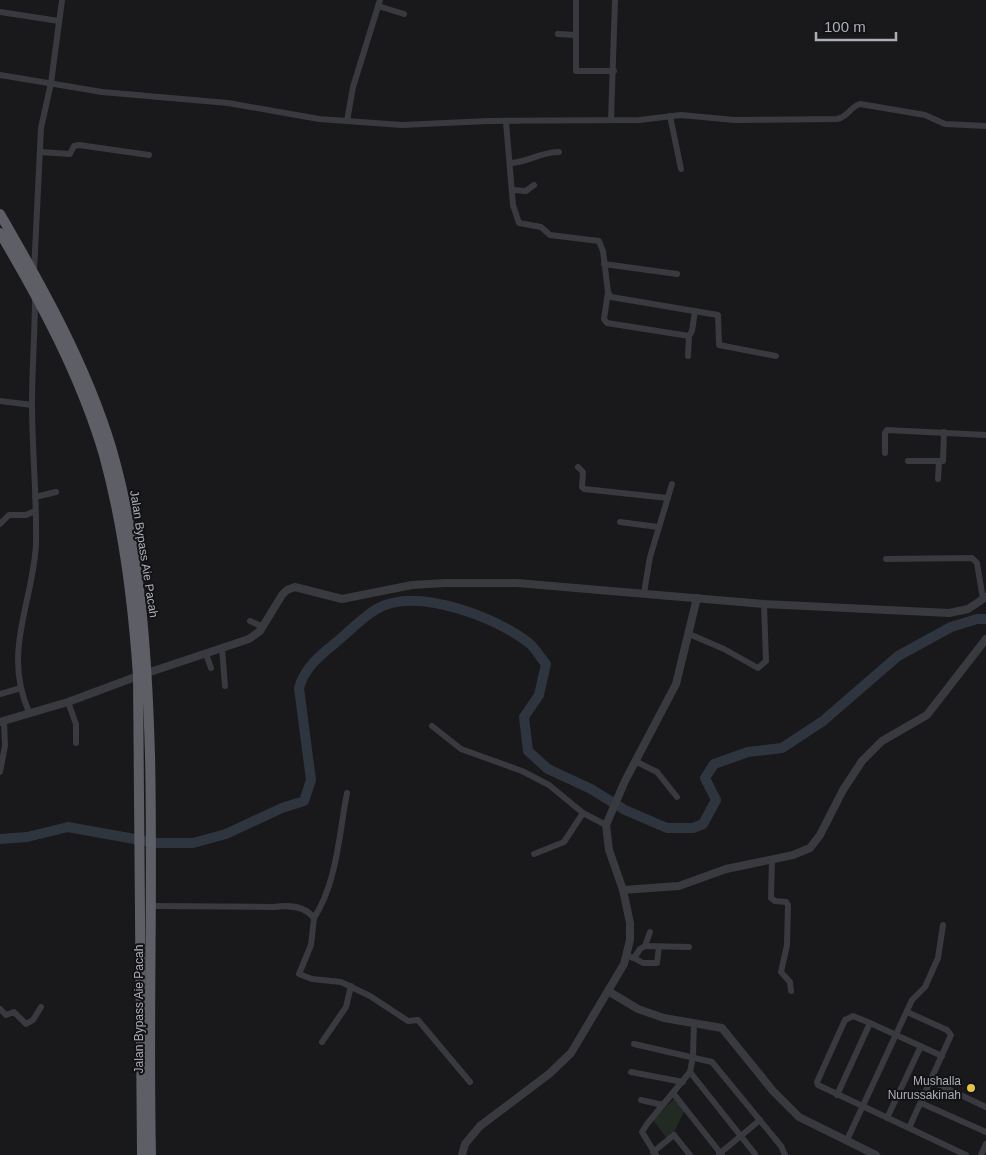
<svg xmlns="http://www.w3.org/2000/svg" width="986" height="1155" viewBox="0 0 986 1155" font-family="Helvetica,sans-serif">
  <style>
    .green { fill: #222a24 }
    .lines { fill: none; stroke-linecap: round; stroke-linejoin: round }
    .river { stroke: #2f353e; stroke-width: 10 }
    .minor { stroke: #393a3f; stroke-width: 6 }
    .tertiary { stroke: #393a3f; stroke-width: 8 }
    .trunk { stroke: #5e5e67; stroke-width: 10 }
    .poi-dot { fill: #e7c343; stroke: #131315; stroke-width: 2 }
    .labels { text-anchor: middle; stroke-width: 4; stroke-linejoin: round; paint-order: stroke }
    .street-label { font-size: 12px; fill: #abaeb9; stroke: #131315 }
    .poi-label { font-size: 12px; fill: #abaeb9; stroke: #131315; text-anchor: end }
  </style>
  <rect width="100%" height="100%" fill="#19181a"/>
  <polygon class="green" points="675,1098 685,1110 672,1136 668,1140 653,1120"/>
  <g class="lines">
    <path class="river" d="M0 839 27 837 68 827 157 843H193L226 834 282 808 304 801 311 780 299 688C305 666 322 654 340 639 353 628 369 611 385 605 425 590 496 618 529 643 535 648 540 657 546 664L539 695 524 717 528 751 548 769 591 789 625 810 667 828H693L703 824 716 800 705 778 714 764 748 752 782 748 823 721 898 656 951 627 977 619H986"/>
    <g class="minor">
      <polyline points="576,0 576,71 614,71"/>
      <polyline points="378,6 404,14"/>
      <polyline points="0,12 59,21"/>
      <polyline points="558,34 575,35"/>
      <path d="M0 75 102 92 228 103 319 119 402 125 488 121 639 120 681 115 734 120 837 119C848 117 850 107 860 104L925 115 945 124 986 126"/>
      <polyline points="670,116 681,169"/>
      <polyline points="611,120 615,0"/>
      <polyline points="347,121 353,87 380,0"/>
      <polyline points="506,122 513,205 519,223 541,227 550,235 599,241 603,251 608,292 611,297 718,315 719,345 776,356"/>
      <polyline points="40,152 70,154 74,146 79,145 149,155"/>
      <path d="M511 163C528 162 541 152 559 152"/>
      <polyline points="513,190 526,191 534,185"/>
      <polyline points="604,264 677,274"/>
      <polyline points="34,272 41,128 51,83 62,0"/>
      <polyline points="608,292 604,319 607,323 689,336 692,331 695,311"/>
      <polyline points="688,356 689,336"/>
      <polyline points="0,401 32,405"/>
      <polyline points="885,453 885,433 887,430 986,435"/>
      <polyline points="908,461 943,461 944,432"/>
      <polyline points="578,467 583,472 582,487 584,489 668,498"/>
      <polyline points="938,479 939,462"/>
      <polyline points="35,497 56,492"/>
      <polyline points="620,522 658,527"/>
      <polyline points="0,524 9,515 26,515 35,511"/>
      <polyline points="886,559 972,558 977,563 983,599"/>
      <polyline points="644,593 650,557 672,484"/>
      <polyline points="250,621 263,627"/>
      <polyline points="689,634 724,649 758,668 766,661 764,604"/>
      <polyline points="222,648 225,686"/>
      <polyline points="206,654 211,668"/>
      <polyline points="0,694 21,688"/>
      <polyline points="68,702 76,724 76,743"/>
      <path d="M29 712C2 652 33 603 36 544 37 497 32 450 32 403 32 368 35 332 35 297"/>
      <polyline points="432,726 461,749 522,771 549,785 583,813"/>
      <polyline points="635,761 657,772 677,797"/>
      <polyline points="0,772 5,746 4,721"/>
      <polyline points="534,854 564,842 583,813 606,825"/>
      <polyline points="772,859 771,898 775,901 786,902 788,905 787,945 781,972 790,982 791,991"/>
      <path d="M152 906 274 907C288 905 305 906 314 918L311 945 299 974 312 979 341 982 370 996 408 1021 418 1020 470 1082"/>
      <path d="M314 918C337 883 339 834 347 793"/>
      <polyline points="645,946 650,932"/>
      <polyline points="627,956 634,958 640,949 645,946 689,947"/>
      <polyline points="634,958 643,963 657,963 659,947"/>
      <polyline points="0,1009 6,1015 14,1012 26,1024 33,1020 41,1007"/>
      <polyline points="907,1012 947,1030 951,1035 909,1128"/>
      <polyline points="870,1023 853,1016 845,1020 817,1082 818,1085 966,1155"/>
      <polyline points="322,1042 346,1007 351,986"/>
      <polyline points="634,1044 712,1062 781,1146 785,1155"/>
      <polyline points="631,1072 683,1082"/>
      <polyline points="690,1072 755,1154"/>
      <polyline points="931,1081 986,1107"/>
      <polyline points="673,1093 722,1155"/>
      <polyline points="837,1095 870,1023 942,1056"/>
      <polyline points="641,1100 663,1105"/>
      <polyline points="921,1103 986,1132"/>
      <polyline points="887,1118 921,1046"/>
      <polyline points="847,1140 912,1000 925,987 938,958 943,925"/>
      <polyline points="653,1152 674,1135 690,1155"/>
      <polyline points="719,1154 760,1120"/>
      <polyline points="656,1155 642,1132 647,1124 690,1072 693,1056 694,1023"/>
      <polyline points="981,1155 986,1144"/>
    </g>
    <g class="tertiary">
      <polyline points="0,722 68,702 138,676 249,639 260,631 282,595 287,590 295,587 342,599 412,585 446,583 517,583 764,604 949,613 968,609 986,597"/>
      <polyline points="623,890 679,886 726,869 793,855 810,848 820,835 843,790 862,761 882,741 927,715 986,639"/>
      <polyline points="608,991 638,1009 664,1018 722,1028 773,1091 799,1117 876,1155"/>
      <polyline points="462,1155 465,1144 480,1126 549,1074 571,1053 624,964 630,940 630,923 623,890 609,850 606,825 625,781 676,684 697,598"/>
    </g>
    <g class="trunk">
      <path d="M0 214C43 288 86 365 111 447 140 547 147 651 150 755 153 889 148 1022 151 1155"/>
      <path d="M0 233C41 302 81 377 104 455 124 528 133 601 138 676L142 1155"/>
    </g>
  </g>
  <circle class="poi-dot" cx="971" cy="1088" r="5"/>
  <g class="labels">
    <g class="street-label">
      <text transform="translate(144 554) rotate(81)" y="4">Jalan Bypass Aie Pacah</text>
      <text transform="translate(139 1009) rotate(-90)" y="4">Jalan Bypass Aie Pacah</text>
    </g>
    <g class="poi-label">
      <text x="961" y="1085">Mushalla<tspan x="961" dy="14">Nurussakinah</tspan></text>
    </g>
  </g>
  <path d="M816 32v8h80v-8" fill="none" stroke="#abaeb9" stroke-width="2.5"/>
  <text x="824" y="32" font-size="15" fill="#abaeb9" stroke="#131315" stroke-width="4" paint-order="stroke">100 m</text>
</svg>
